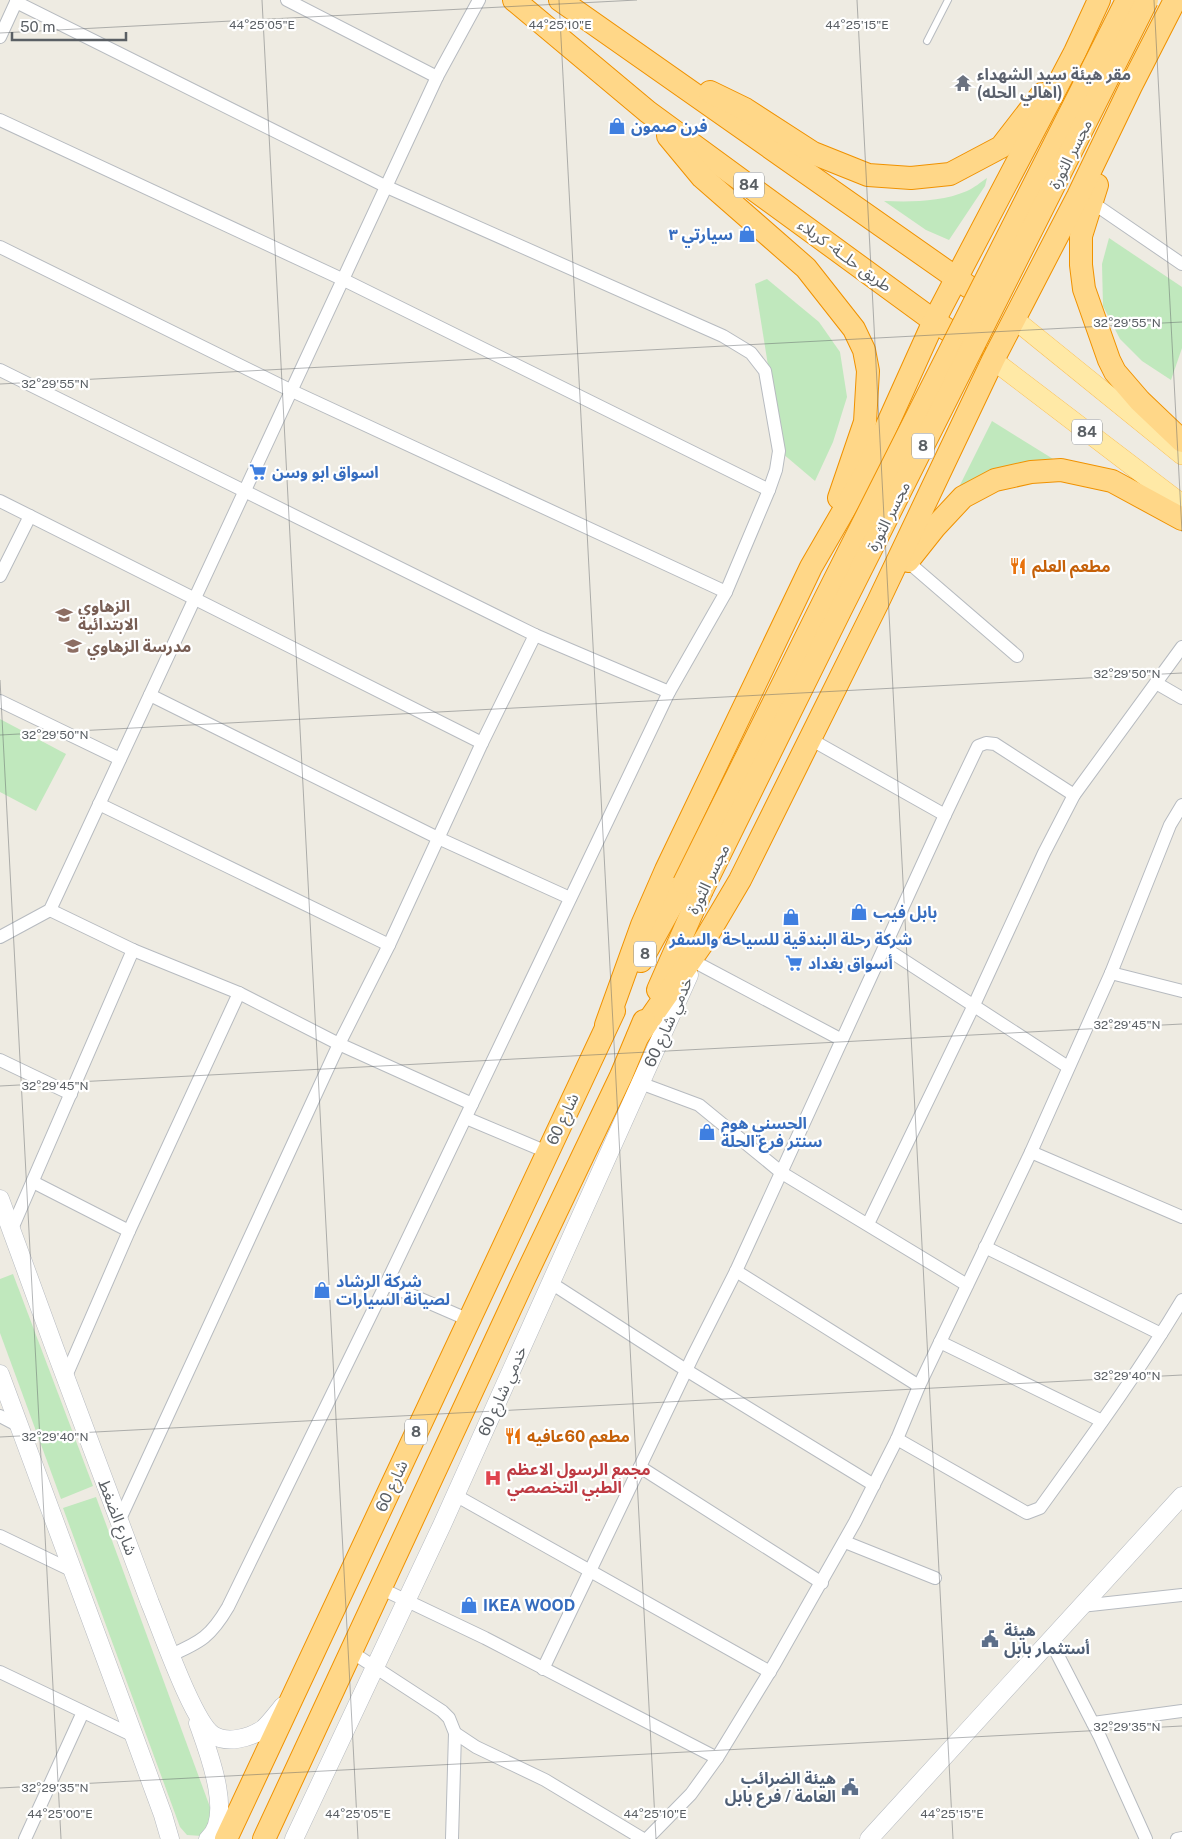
<svg xmlns="http://www.w3.org/2000/svg" width="1182" height="1839" viewBox="0 0 1182 1839" font-family="'Public Sans','Noto Sans Arabic',sans-serif">
  <style>
    .green { fill: #c0e8bd }
    .lines { fill: none; stroke-linecap: round; stroke-linejoin: round }
    .lane-casing { stroke: #b7bbc0; stroke-width: 8 }
    .street-casing { stroke: #b7bbc0; stroke-width: 14 }
    .secondary-casing { stroke: #b6bac0; stroke-width: 19 }
    .primary-casing { stroke: #fbbd4f; stroke-width: 20 }
    .highway-casing { stroke: #f09200; stroke-width: 24 }
    .lane { stroke: #fff; stroke-width: 6 }
    .street { stroke: #fff; stroke-width: 12 }
    .secondary { stroke: #fff; stroke-width: 18 }
    .primary { stroke: #ffe9a6; stroke-width: 19 }
    .highway { stroke: #ffd788; stroke-width: 22 }
    .highway-bridge-casing { stroke: #f09200; stroke-width: 24; stroke-linecap: butt }
    .highway-bridge { stroke: #ffd788; stroke-width: 22 }
    .ticks { fill: none; stroke: #5a5f64; stroke-width: 1; stroke-opacity: 0.45 }
    .labels { text-anchor: middle; stroke-width: 4.5; stroke-linejoin: round; paint-order: stroke }
    .shield { fill: #fff; stroke: #8c8f92; stroke-width: 1 }
    .shield-label { font-size: 15px; font-weight: bold; fill: #5a5f64 }
    .worship-label { font-size: 16px; font-weight: bold; fill: #5b616d; stroke: #fff; text-anchor: start }
    .shop-label { font-size: 16px; font-weight: bold; fill: #366cbe; stroke: #fff; text-anchor: start }
    .street-label { font-size: 16px; fill: #5a5f64; stroke: #fff }
    .food-label { font-size: 16px; font-weight: bold; fill: #c56008; stroke: #fff; text-anchor: start }
    .education-label { font-size: 16px; font-weight: bold; fill: #785e54; stroke: #fff; text-anchor: start }
    .health-label { font-size: 16px; font-weight: bold; fill: #be3a42; stroke: #fff; text-anchor: start }
    .service-label { font-size: 16px; font-weight: bold; fill: #4e5e75; stroke: #fff; text-anchor: start }
    .ticks-label { font-size: 12px; text-anchor: middle; fill: #5a5f64; stroke: #fff; stroke-width: 4.5; stroke-linejoin: round; paint-order: stroke }
  </style>
  <rect width="100%" height="100%" fill="#eeebe2"/>
  <g class="green">
    <path d="M987 178 985 186 949 240 926 230 884 201C911 202 942 202 967 191 974 188 981 182 987 178Z"/>
    <polygon points="1109,238 1182,287 1182,348 1171,380 1142,361 1120,339 1103,306 1102,264"/>
    <polygon points="767,279 819,322 840,352 847,397 833,442 815,481 782,453 755,284"/>
    <polygon points="992,421 1058,462 957,491"/>
    <polygon points="0,719 66,754 36,811 0,792"/>
    <polygon points="13,1274 93,1486 61,1499 0,1333 0,1279"/>
    <polygon points="96,1497 214,1818 202,1836 187,1835 180,1827 63,1508"/>
  </g>
  <g class="lines">
    <g class="lane-casing">
      <polyline id="lane" points="927,41 948,0"/>
    </g>
    <g class="street-casing">
      <g id="street">
        <polyline points="287,0 437,77"/>
        <path d="M16 2 387 187 723 336 751 353 765 371 779 451 776 470 769 490 726 592 669 692 386 1284 228 1607C211 1636 201 1642 171 1655"/>
        <polyline points="0,37 17,0"/>
        <polyline points="0,120 344,280 769,490"/>
        <polyline points="1090,201 1182,264"/>
        <polyline points="0,247 292,391 726,592"/>
        <polyline points="0,370 535,635 669,692"/>
        <polyline points="0,501 482,743"/>
        <polyline points="908,562 1017,656"/>
        <polyline points="0,576 30,516"/>
        <polyline points="1156,683 1182,698"/>
        <polyline points="150,695 438,838 570,898"/>
        <polyline points="0,701 120,759"/>
        <polyline points="810,739 945,815"/>
        <polyline points="99,804 389,945"/>
        <polyline points="50,910 133,950 239,993 339,1044 472,1104"/>
        <polyline points="0,937 50,910 437,77 479,0"/>
        <polyline points="885,948 1068,1067"/>
        <polyline points="695,962 842,1040"/>
        <polyline points="1111,973 1182,991"/>
        <polyline points="0,1060 71,1094"/>
        <polyline points="640,1083 699,1105 782,1173 967,1285"/>
        <polyline points="466,1118 547,1152"/>
        <polyline points="1031,1152 1182,1217"/>
        <polyline points="33,1182 129,1231"/>
        <polyline points="868,1224 974,1005 1044,853 1074,795 1182,647"/>
        <polyline points="11,1231 133,950"/>
        <polyline points="985,1247 1161,1334"/>
        <polyline points="736,1271 919,1386"/>
        <polyline points="551,1283 686,1370 874,1485"/>
        <polyline points="386,1284 469,1320"/>
        <polyline points="940,1342 1102,1421"/>
        <polyline points="66,1376 129,1231 239,993"/>
        <polyline points="0,1416 19,1426"/>
        <path d="M897 1439 1027 1513 1040 1508C1089 1440 1139 1372 1182 1300"/>
        <polyline points="640,1467 822,1583"/>
        <polyline points="455,1495 770,1672"/>
        <polyline points="119,1521 339,1044 389,945 482,743 535,635"/>
        <polyline points="0,1536 73,1571"/>
        <polyline points="845,1542 935,1578"/>
        <polyline points="380,1588 485,1638 717,1758"/>
        <polyline points="1081,1606 1182,1595"/>
        <polyline points="1050,1640 1100,1737 1146,1839"/>
        <polyline points="350,1651 442,1711 449,1718 455,1733 452,1839"/>
        <polyline points="543,1669 693,1356 736,1271 945,815 978,746 986,743 995,744 1074,795"/>
        <polyline points="0,1672 134,1736"/>
        <polyline points="1093,1723 1182,1711"/>
        <polyline points="455,1733 476,1747 545,1780 643,1839"/>
        <polyline points="25,1839 83,1712"/>
        <polyline points="647,1839 691,1794 717,1758 775,1663 855,1522 897,1439 919,1386 1031,1152 1111,973 1170,825 1182,805"/>
        <polyline points="1177,1839 1182,1838"/>
      </g>
    </g>
    <g class="secondary-casing">
      <g id="secondary">
        <path d="M0 1199C49 1334 99 1469 150 1603 161 1629 193 1722 213 1735 227 1744 250 1738 263 1729 270 1723 277 1713 283 1706"/>
        <polyline points="0,1374 134,1736 163,1815 170,1839"/>
        <path d="M198 1723C208 1751 234 1817 208 1839"/>
        <polyline points="294,1839 442,1525 689,975"/>
        <polyline points="869,1839 1182,1496"/>
      </g>
    </g>
    <g class="primary-casing">
      <g id="primary">
        <polyline points="1014,319 1182,455"/>
        <polyline points="993,360 1182,504"/>
      </g>
    </g>
    <g class="highway-casing">
      <g id="highway">
        <polyline points="514,0 648,112 934,321 974,347"/>
        <polyline points="560,0 969,287"/>
        <polyline points="710,92 745,109 813,153 868,175 911,178 950,174 1001,147 1042,94"/>
        <polyline points="668,136 702,177 806,268 854,329 864,350 868,371 865,422 839,498"/>
        <polyline points="1097,185 1081,236 1081,265 1084,289 1109,360 1115,372 1140,401 1182,441"/>
        <polyline points="908,561 935,527 963,497 995,480 1031,472 1061,470 1112,481 1182,519"/>
        <polyline points="641,961 684,883"/>
        <polyline points="658,990 701,892"/>
        <polyline points="606,1025 642,925 666,870 811,567 866,472 934,321 1075,52 1099,0"/>
        <polyline points="638,1036 704,941 740,880 878,602 993,360 1078,196 1131,86 1175,0"/>
        <polyline points="226,1839 614,1011"/>
        <polyline points="264,1839 525,1277 621,1076 644,1021"/>
      </g>
    </g>
    <use href="#lane" class="lane"/>
    <use href="#street" class="street"/>
    <use href="#secondary" class="secondary"/>
    <use href="#primary" class="primary"/>
    <use href="#highway" class="highway"/>
    <g class="highway-bridge-casing">
      <g id="highway-bridge">
        <polyline points="684,883 826,597 1127,0"/>
        <polyline points="701,892 841,609 1147,0"/>
      </g>
    </g>
    <use href="#highway-bridge" class="highway-bridge"/>
  </g>
  <path class="ticks" d="M262 0 358 1839M559 0 656 1839M857 0 953 1839M1154 0 1182 532M0 33 637 0M0 384 1182 322M0 680 61 1839M0 735 1182 673M0 1086 1182 1024M0 1437 1182 1375M0 1788 1182 1726"/>
  <defs>
    <g id="temple-bare" transform="scale(1.35)"><path d="M0-6L5-2H3V0L6.5 2.5H4V6H1.5V3h-3V6H-4V2.5H-6.5L-3 0V-2H-5Z" fill="#6b7280" stroke="#fff" stroke-width="2.5" paint-order="stroke"/></g>
    <g id="shop-bare" transform="scale(1.35)"><path d="M-5-2.5h2.3a2.7 3.5 0 0 1 5.4 0H5L5.5 6h-11ZM-1.5-2.5h3a1.5 2.3 0 0 0-3 0Z" fill="#3f7fe0" stroke="#fff" stroke-width="2.5" paint-order="stroke"/></g>
    <g id="supermarket-bare" transform="scale(1.35)"><path d="M-6-5.5h2.5l.6 2H6L4.5 2H-2.5L-4.4-4H-6ZM-1.5 3.2a1.3 1.3 0 1 0 .1 0ZM3 3.2a1.3 1.3 0 1 0 .1 0Z" fill="#3f7fe0" stroke="#fff" stroke-width="2.5" paint-order="stroke"/></g>
    <g id="restaurant-bare" transform="scale(1.35)"><path d="M-5-6h1v4h1v-4h1v4h1v-4h1v5L-1.5 .5V6h-2V.5L-5-1ZM5-6V6H3V1.5H1.5Q1.5-4 5-6Z" fill="#e8710a" stroke="#fff" stroke-width="2.5" paint-order="stroke"/></g>
    <g id="school-bare" transform="scale(1.35)"><path d="M0-5L7-2L0 1L-7-2ZM-4 1L0 2.5L4 1V4Q0 6-4 4Z" fill="#8d6e63" stroke="#fff" stroke-width="2.5" paint-order="stroke"/></g>
    <g id="hospital-bare" transform="scale(1.35)"><path d="M-5-5h3v3.5h4V-5h3V5h-3V1.5h-4V5h-3Z" fill="#e0444e" stroke="#fff" stroke-width="2.5" paint-order="stroke"/></g>
    <g id="civic-bare" transform="scale(1.35)"><path d="M-.6-6.5H3V-4.5H.6V-3L4-1V1h2V6H-6V1h2V-1L-.6-3ZM-1.2 2.5V6h2.4V2.5Z" fill="#5c6f8a" stroke="#fff" stroke-width="2.5" paint-order="stroke"/></g>
  </defs>
  <g fill-rule="evenodd">
    <use href="#temple-bare" x="963" y="83"/>
    <use href="#shop-bare" x="617" y="126"/>
    <use href="#shop-bare" x="747" y="234"/>
    <use href="#supermarket-bare" x="258" y="472"/>
    <use href="#restaurant-bare" x="1018" y="566"/>
    <use href="#school-bare" x="64" y="615"/>
    <use href="#school-bare" x="73" y="646"/>
    <use href="#shop-bare" x="859" y="912"/>
    <use href="#shop-bare" x="791" y="917"/>
    <use href="#supermarket-bare" x="794" y="963"/>
    <use href="#shop-bare" x="707" y="1132"/>
    <use href="#shop-bare" x="322" y="1290"/>
    <use href="#restaurant-bare" x="513" y="1436"/>
    <use href="#hospital-bare" x="493" y="1478"/>
    <use href="#shop-bare" x="469" y="1605"/>
    <use href="#civic-bare" x="990" y="1639"/>
    <use href="#civic-bare" x="850" y="1787"/>
  </g>
  <g class="labels">
    <g class="shield">
      <rect x="734" y="172.5" width="30" height="25" rx="4"/>
      <rect x="1072" y="419.5" width="30" height="25" rx="4"/>
      <rect x="912" y="433.5" width="22" height="25" rx="4"/>
      <rect x="634" y="941.5" width="22" height="25" rx="4"/>
      <rect x="405" y="1419.5" width="22" height="25" rx="4"/>
    </g>
    <g class="shield-label">
      <text x="749" y="190">84</text>
      <text x="1087" y="437">84</text>
      <text x="923" y="451">8</text>
      <text x="645" y="959">8</text>
      <text x="416" y="1437">8</text>
    </g>
    <g class="worship-label">
      <text x="977" y="80">مقر هيئة سيد الشهداء<tspan x="977" dy="18">(اهالي الحله)</tspan></text>
    </g>
    <g class="shop-label">
      <text x="631" y="132">فرن صمون</text>
      <text x="733" y="240" text-anchor="end">سيارتي ٣</text>
      <text x="272" y="478">اسواق ابو وسن</text>
      <text x="873" y="918">بابل فيب</text>
      <text x="791" y="945" text-anchor="middle">شركة رحلة البندقية للسياحة والسفر</text>
      <text x="808" y="969">أسواق بغداد</text>
      <text x="721" y="1129">الحسني هوم<tspan x="721" dy="18">سنتر فرع الحلة</tspan></text>
      <text x="336" y="1287">شركة الرشاد<tspan x="336" dy="18">لصيانة السيارات</tspan></text>
      <text x="483" y="1611">IKEA WOOD</text>
    </g>
    <g class="street-label">
      <text transform="translate(1070 154) rotate(-63)" y="6">مجسر الثورة</text>
      <text transform="translate(845 255) rotate(36)" y="6">طريق حلــة - كربلاء</text>
      <text transform="translate(888 516) rotate(-63)" y="6">مجسر الثورة</text>
      <text transform="translate(708 879) rotate(-64)" y="6">مجسر الثورة</text>
      <text transform="translate(668 1022) rotate(-66)" y="6">خدمي شارع 60</text>
      <text transform="translate(562 1119) rotate(-65)" y="6">شارع 60</text>
      <text transform="translate(502 1391) rotate(-66)" y="6">خدمي شارع 60</text>
      <text transform="translate(391 1486) rotate(-65)" y="6">شارع 60</text>
      <text transform="translate(118 1517) rotate(69)" y="6">شارع الضغط</text>
    </g>
    <g class="food-label">
      <text x="1032" y="572">مطعم العلم</text>
      <text x="527" y="1442">مطعم 60عافيه</text>
    </g>
    <g class="education-label">
      <text x="78" y="612">الزهاوي<tspan x="78" dy="18">الابتدائية</tspan></text>
      <text x="87" y="652">مدرسة الزهاوي</text>
    </g>
    <g class="health-label">
      <text x="507" y="1475">مجمع الرسول الاعظم<tspan x="507" dy="18">الطبي التخصصي</tspan></text>
    </g>
    <g class="service-label">
      <text x="1004" y="1636">هيئة<tspan x="1004" dy="18">أستثمار بابل</tspan></text>
      <text x="836" y="1784" text-anchor="end">هيئة الضرائب<tspan x="836" dy="18">العامة / فرع بابل</tspan></text>
    </g>
  </g>
  <g class="ticks-label">
    <text x="262" y="29">44°25'05"E</text>
    <text x="560" y="29">44°25'10"E</text>
    <text x="857" y="29">44°25'15"E</text>
    <text x="1127" y="327">32°29'55"N</text>
    <text x="55" y="388">32°29'55"N</text>
    <text x="1127" y="678">32°29'50"N</text>
    <text x="55" y="739">32°29'50"N</text>
    <text x="1127" y="1029">32°29'45"N</text>
    <text x="55" y="1090">32°29'45"N</text>
    <text x="1127" y="1380">32°29'40"N</text>
    <text x="55" y="1441">32°29'40"N</text>
    <text x="1127" y="1731">32°29'35"N</text>
    <text x="55" y="1792">32°29'35"N</text>
    <text x="60" y="1818">44°25'00"E</text>
    <text x="358" y="1818">44°25'05"E</text>
    <text x="655" y="1818">44°25'10"E</text>
    <text x="952" y="1818">44°25'15"E</text>
  </g>
  <path d="M12 32v8h114v-8" fill="none" stroke="#5a5f64" stroke-width="2.5"/>
  <text x="20" y="32" font-size="15" fill="#5a5f64" stroke="#ffffff" stroke-width="4" paint-order="stroke">50 m</text>
</svg>
